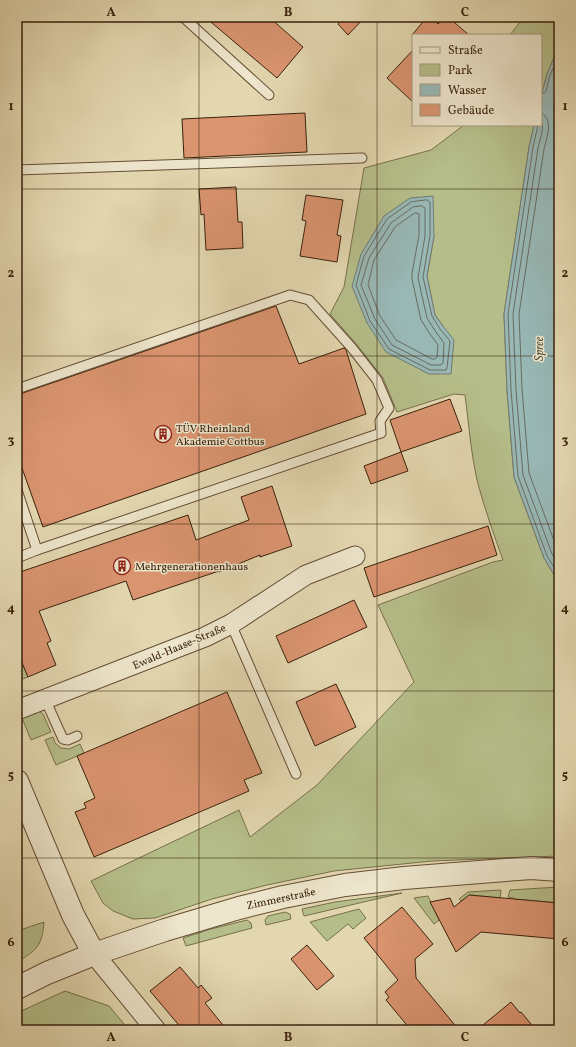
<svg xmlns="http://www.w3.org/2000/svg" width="576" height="1047" viewBox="0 0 576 1047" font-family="Vollkorn,serif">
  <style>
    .green { fill: #b5be8a; stroke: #77704a; fill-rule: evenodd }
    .water { fill: #98b7b5; stroke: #727b71 }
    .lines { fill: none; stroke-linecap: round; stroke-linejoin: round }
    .shore { stroke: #686c60; stroke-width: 1 }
    .building { fill: #da9470; stroke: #39210b }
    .service-casing { stroke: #644e34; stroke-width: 11 }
    .minor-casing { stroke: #644e34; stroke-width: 21 }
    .tertiary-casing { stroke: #644e34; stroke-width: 24 }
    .service { stroke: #ede5cc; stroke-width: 9 }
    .minor { stroke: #ede5cc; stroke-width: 19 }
    .tertiary { stroke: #ede5cc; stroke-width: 22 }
    .grid { fill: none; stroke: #39210b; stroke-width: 1; stroke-opacity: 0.55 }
    .labels { text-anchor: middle; stroke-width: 3; stroke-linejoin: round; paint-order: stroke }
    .poi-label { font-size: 11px; fill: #39210b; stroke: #ede5cc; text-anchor: start }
    .street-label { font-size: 11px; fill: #39210b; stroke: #ede5cc }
    .water-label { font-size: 12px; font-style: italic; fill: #564e3e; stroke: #ede5cc }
    .neatline { fill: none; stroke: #39210b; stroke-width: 1.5 }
    .grid-label { font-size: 13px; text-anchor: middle; font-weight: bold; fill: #39210b }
  </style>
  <rect width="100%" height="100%" fill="#e3d7b0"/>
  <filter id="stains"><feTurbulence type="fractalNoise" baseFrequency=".005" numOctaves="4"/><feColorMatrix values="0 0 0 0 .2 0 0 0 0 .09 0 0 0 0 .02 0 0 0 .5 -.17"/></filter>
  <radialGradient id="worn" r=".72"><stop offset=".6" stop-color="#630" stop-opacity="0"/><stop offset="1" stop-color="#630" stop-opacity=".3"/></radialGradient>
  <g class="green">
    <polygon points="524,17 559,17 559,46 547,74 541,97 541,35 510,35"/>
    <path d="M464 125H534L529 147 504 314 507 390 514 477 544 558 559 583V856L432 861 334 871 267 885 212 899 155 918 133 919 113 911 103 903 91 881 239 810 250 837 317 785 414 682 378 605 493 562 503 560C494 535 485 510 478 484 471 455 469 425 465 395L454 394 397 412 383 378 357 345 330 314 344 287 364 168 431 150ZM434 236 427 276 435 315 443 326 367 323Z"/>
    <polygon points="17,651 28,677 17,681"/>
    <polygon points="39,711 43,714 51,732 31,740 22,718"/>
    <polygon points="53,737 55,743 61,748 69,749 80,744 84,753 56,765 45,740"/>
    <polygon points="559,887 559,903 514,899 514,898 508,897 510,890"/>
    <polygon points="501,890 500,898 470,895 461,901 459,899 468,892"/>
    <polygon points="402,893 304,916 302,909 335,902"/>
    <polygon points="428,896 439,920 434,924 414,898"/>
    <polygon points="359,909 366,918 353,929 348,924 327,941 310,922"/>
    <polygon points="285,912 290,914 291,919 266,925 265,920 268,916"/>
    <polygon points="247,920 251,923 252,928 186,946 183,938 211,929"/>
    <path d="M44 922C42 946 37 950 17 962V931Z"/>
    <polygon points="65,991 109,1006 129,1030 17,1030 17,1013"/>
  </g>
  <g class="water">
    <polygon points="559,46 559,583 544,558 514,477 507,390 504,314 529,147 534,125 541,125 541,97 547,74"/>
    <polygon points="433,196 434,236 427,276 435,315 443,326 454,340 451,374 429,374 386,352 367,323 352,286 361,254 384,216 410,198"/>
  </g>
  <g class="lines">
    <g class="shore">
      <polyline points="541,93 544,93 546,91 550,75 559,56"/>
      <path d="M541 112C554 121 547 136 544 149L519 314 522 389 529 473 559 554"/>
      <path d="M541 120C545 128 540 139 538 148L513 314 516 390 523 475 552 554 559 566"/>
      <polyline points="538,125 533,147 508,314 511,390 518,476 547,556 559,575"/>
      <polygon points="427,200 430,202 430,236 423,277 432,316 440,329 450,341 447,368 446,370 430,370 389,349 370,321 356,285 364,256 387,219 411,202"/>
      <polygon points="422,206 425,208 425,236 418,278 427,318 436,332 444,343 443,363 441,365 431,365 392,345 375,319 361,285 369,258 391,223 413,207"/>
      <polygon points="415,213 417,213 419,214 419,235 412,273 412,279 421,320 430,334 438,345 437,357 435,359 432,359 396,340 380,316 368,285 374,260 395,227"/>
    </g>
  </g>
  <g class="building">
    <polygon points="205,17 269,17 303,47 277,78"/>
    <polygon points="344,17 365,17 348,35 338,24"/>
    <polygon points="427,17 430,17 438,24 444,17 448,17 469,35 412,35"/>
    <polygon points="413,50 413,102 387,78"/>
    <polygon points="305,113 307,152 184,158 182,119"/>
    <polygon points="236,187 238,222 242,222 243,248 206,250 204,214 201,215 199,189"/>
    <polygon points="306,195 343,200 337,235 341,236 337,262 300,256 306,221 302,220"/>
    <polygon points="276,306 299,364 344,348 346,350 366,414 43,527 17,454 17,395"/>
    <polygon points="450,399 462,431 401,452 390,420"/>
    <polygon points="401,452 408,471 371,484 364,466"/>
    <polygon points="272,486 292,546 260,557 260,555 219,572 219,571 133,600 126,581 39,611 51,641 47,643 56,665 28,677 17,651 17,573 188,515 196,540 249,520 241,497"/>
    <polygon points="488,526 497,555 374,597 364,568"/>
    <polygon points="354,600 367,627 288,663 276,636"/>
    <polygon points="336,684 356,727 315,746 296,702"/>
    <polygon points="227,692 262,773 244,780 249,791 94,857 75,812 86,808 84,803 95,798 77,756"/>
    <polygon points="469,895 559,903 559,939 481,932 456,952 430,902 450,898 454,907"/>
    <polygon points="402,907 433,944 415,959 416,978 459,1030 411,1030 386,1000 389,997 385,992 398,980 364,938"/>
    <polygon points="307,945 334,976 317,990 291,959"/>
    <polygon points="180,967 198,988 201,985 212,998 205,1003 227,1030 183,1030 150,991"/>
    <polygon points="511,1002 520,1013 521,1012 536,1030 477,1030"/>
  </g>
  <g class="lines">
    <g class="service-casing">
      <g id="service">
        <polyline points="183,17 269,95"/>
        <polyline points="17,170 362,158"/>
        <polyline points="17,389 290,295 309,300 352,348 377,380 389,408 380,421 381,433 37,550 17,558"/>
        <polyline points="17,490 37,550"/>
        <polyline points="231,624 296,774"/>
        <polyline points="45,699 63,739 68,740 77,736"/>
      </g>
    </g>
    <g class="minor-casing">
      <g id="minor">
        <polyline points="17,710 205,637 231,624 306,575 355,556"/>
        <polyline points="94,954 156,1030"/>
      </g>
    </g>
    <g class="tertiary-casing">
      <g id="tertiary">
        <polyline points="17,781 73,915 94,954"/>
        <polyline points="17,988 47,973 94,954 165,930 239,908 283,897 345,885 404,878 531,868 559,870"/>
      </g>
    </g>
    <use href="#service" class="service"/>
    <use href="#minor" class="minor"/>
    <use href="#tertiary" class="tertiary"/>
  </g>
  <path class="grid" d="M199 17V1030M377 17V1030M17 189H559M17 356H559M17 524H559M17 691H559M17 858H559"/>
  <defs>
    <g id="building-ring" transform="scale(0.9)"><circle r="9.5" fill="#ede5cc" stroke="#8f2418" stroke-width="1.5"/><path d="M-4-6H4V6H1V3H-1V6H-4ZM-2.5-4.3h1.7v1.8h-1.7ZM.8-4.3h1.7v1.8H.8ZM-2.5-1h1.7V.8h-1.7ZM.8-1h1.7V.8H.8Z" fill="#8f2418"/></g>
  </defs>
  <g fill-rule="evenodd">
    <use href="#building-ring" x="163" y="434"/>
    <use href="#building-ring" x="122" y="566"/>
  </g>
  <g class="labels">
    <g class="poi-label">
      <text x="176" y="432">TÜV Rheinland<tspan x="176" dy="13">Akademie Cottbus</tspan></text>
      <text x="135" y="570">Mehrgenerationenhaus</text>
    </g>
    <g class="street-label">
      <text transform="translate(179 646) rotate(-23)" y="4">Ewald-Haase-Straße</text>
      <text transform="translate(281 898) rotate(-12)" y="4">Zimmerstraße</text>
    </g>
    <g class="water-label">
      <text transform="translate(539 349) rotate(-90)" y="4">Spree</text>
    </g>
  </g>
  <rect width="576" height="1047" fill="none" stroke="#e3d7b0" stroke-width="44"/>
  <rect x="412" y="34" width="130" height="92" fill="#ede5cc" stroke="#a5977f"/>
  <rect x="420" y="47" width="20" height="6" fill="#ede5cc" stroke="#a5977f"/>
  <text x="448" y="54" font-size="12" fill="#39210b">Straße</text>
  <rect x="420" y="64" width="20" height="12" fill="#b5be8a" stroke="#a5977f"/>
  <text x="448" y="74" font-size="12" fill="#39210b">Park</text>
  <rect x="420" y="84" width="20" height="12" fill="#98b7b5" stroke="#a5977f"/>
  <text x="448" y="94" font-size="12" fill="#39210b">Wasser</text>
  <rect x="420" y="104" width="20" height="12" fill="#da9470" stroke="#a5977f"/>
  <text x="448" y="114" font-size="12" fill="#39210b">Gebäude</text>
  <rect x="22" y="22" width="532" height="1003" class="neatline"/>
  <g class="grid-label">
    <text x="111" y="16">A</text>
    <text x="288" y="16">B</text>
    <text x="465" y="16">C</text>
    <text x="11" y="110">1</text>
    <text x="565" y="110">1</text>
    <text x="11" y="277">2</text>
    <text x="565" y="277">2</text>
    <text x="11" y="444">3</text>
    <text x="565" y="444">3</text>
    <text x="11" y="612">4</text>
    <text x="565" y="612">4</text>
    <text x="11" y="779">5</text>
    <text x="565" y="779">5</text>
    <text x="11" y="946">6</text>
    <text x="565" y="946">6</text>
    <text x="111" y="1041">A</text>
    <text x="288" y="1041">B</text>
    <text x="465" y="1041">C</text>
  </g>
  <rect width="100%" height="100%" filter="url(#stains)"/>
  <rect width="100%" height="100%" fill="url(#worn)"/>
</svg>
